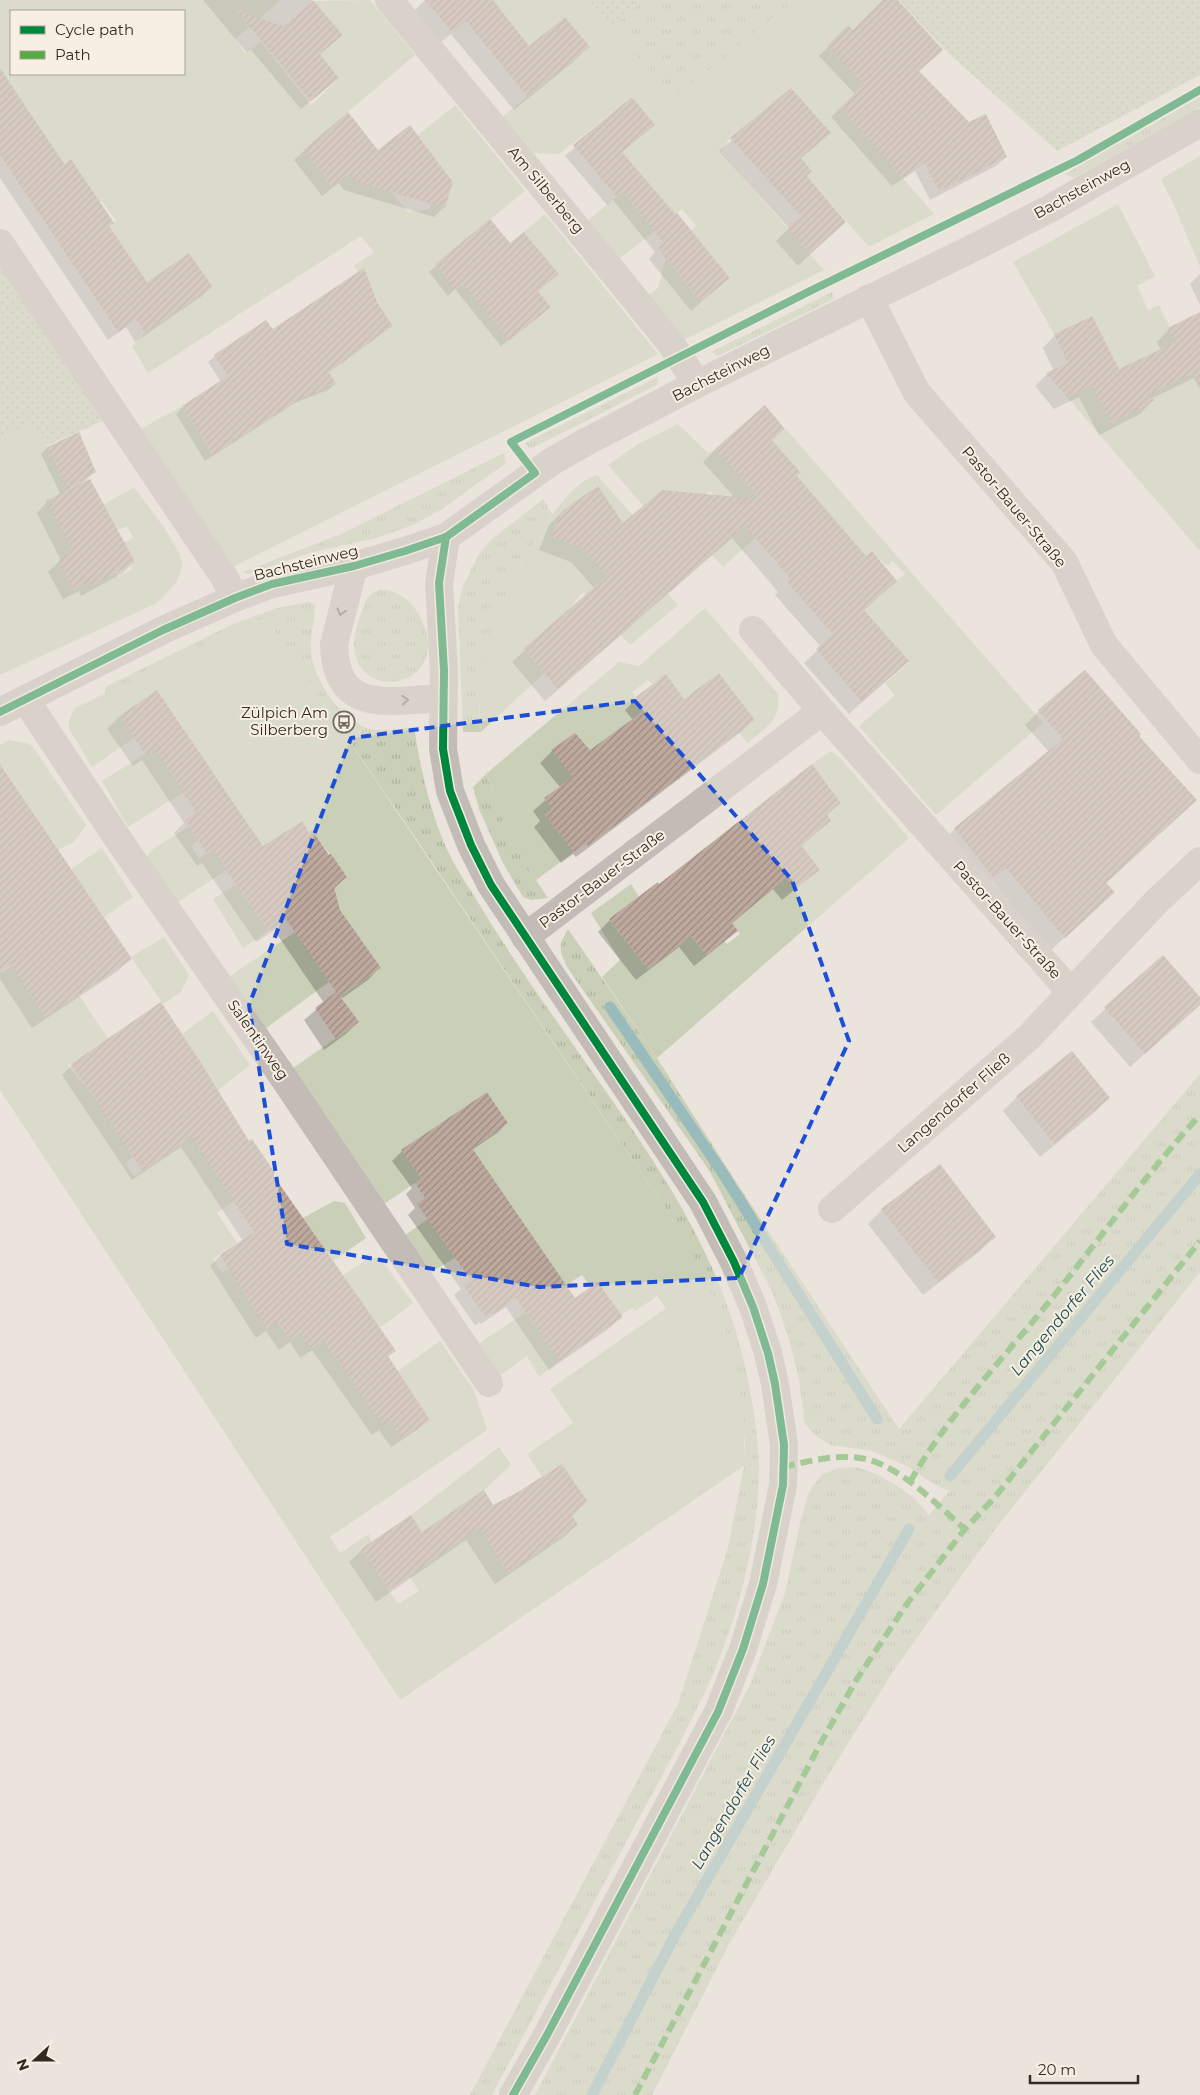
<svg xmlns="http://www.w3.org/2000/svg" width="1200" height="2095" viewBox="0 0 1200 2095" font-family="Montserrat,sans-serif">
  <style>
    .grass { fill: url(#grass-tufts) }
    .park { fill: url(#park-dots) }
    .garden { fill: #cad0b7; fill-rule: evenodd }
    .shadow { fill: #0003 }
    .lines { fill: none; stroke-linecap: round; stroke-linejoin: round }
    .stream { stroke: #9bb; stroke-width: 11 }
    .building { fill: url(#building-hatch) }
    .minor { stroke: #c3bcb6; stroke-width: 28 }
    .quiet { stroke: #54ab44; stroke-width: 6; stroke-dasharray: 12 6; stroke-linecap: butt }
    .cycleway-casing { stroke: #f8efe3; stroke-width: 11 }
    .cycleway { stroke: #00873e; stroke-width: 8 }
    .oneway { stroke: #746c66 }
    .marked { fill: none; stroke: #1d4ed8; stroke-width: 4; stroke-dasharray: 10 6; stroke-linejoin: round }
    .labels { text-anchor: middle; stroke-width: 4; stroke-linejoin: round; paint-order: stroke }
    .street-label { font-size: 15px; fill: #332a25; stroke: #f8efe3 }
    .poi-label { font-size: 15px; fill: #332a25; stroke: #f8efe3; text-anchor: end }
    .water-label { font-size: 16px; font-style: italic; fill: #1b4f54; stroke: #f8efe3 }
  </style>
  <defs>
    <pattern id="grass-tufts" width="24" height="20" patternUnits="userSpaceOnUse" patternTransform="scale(1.25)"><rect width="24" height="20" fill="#cad0b7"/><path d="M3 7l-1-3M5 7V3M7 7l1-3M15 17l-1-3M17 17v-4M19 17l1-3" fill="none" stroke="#aeb39d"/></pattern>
    <pattern id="park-dots" width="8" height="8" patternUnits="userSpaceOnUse" patternTransform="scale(1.25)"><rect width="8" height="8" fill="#cad0b7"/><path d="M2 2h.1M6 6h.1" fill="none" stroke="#aeb39d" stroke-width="1.8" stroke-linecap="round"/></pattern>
    <pattern id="building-hatch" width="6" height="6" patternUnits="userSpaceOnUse" patternTransform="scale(1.25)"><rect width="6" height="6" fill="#bea99e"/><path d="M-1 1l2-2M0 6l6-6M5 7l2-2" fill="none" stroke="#9b8a81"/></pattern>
  </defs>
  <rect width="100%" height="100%" fill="#eae4dd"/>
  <g class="grass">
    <polygon points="587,0 787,0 790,4 674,99"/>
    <polygon points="1200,97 1200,107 1074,178 1065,174"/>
    <polygon points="832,292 834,299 718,356 711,352"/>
    <polygon points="658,377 657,385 530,449 525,443"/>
    <polygon points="504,453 506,463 442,509 413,525 376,538 309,553 249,574 243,572 341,534"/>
    <polygon points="543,499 552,514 520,564 485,648 479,711 481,732 463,732 458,608 463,586 480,552 492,539"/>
    <path d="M380 589C399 591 409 599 419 615 458 684 360 707 354 648 353 634 361 613 366 600L371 594Z"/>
    <path d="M310 602 315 605C315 621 310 635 311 651 313 678 339 717 364 727 380 733 398 729 414 727 420 765 428 802 442 838 451 861 466 883 479 904 520 972 567 1035 612 1100 681 1199 735 1286 753 1408 756 1426 758 1444 759 1462 760 1529 741 1607 715 1669 689 1730 655 1788 624 1846 580 1929 536 2012 492 2095H470L678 1704 728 1548 744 1466 745 1441 736 1379 725 1330 706 1280 669 1214 421 846 265 618 105 694V687L231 625 277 608Z"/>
    <path d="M487 773C498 819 521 859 548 898L531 900 523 897 503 863 479 809 473 787Z"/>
    <path d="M568 929 657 1058 740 1188 899 1429 1200 1074V1272L996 1528 896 1667 824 1782 728 1946 652 2095H535L750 1685 785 1593 801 1519 809 1492 821 1475 839 1468 856 1467 876 1474 896 1485 914 1498 929 1515 949 1491 929 1481 907 1466 872 1451 831 1445 816 1436 805 1424 799 1379 788 1336 773 1294 751 1251 709 1170 569 970C559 951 557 947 568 929Z"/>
  </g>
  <g class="park">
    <polygon points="587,0 644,0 611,27"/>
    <polygon points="899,0 1200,0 1200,75 1057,151 944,49"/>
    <polygon points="0,263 105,420 0,466"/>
  </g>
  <g class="garden">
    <path d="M0 0H281L235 39 246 54 261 42 311 105 339 78 320 54 343 35 314 1 370 0 415 55 303 150 332 187 349 174 355 181 380 178 408 212 429 209 432 200 450 192 453 182 418 135 455 105 525 191 435 264 455 290 463 284 509 340 550 306 538 291 559 274 524 232 545 214 658 354 231 568 139 430 182 406 213 455 274 416 243 366 336 384 316 353 350 328 363 348 393 326 354 266 374 252 361 236 148 373 132 346 145 333 213 287 189 253 122 299 116 288 97 300 77 270 119 242 109 226 116 221 102 201 95 205 90 187 71 159 54 169 0 86ZM11 11H184V74H11Z"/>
    <polygon points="492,0 587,0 674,98 790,4 787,0 898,0 919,24 886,64 840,106 934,214 869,247 807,176 812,171 801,158 816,145 791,88 730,138 721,152 824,270 684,340 648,296 658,288 666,258 701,302 730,278 691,231 696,226 682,209 618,260 586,222 642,176 621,151 655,125 632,97 559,154 530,153 501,118 589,47 565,17 529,46"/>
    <polygon points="1200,156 1200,267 1174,205 1161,179"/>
    <polygon points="1118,204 1155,276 1137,286 1148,310 1159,305 1191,373 1200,369 1200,551 1067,397 1092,385 1112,423 1153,402 1133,363 1119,369 1091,316 1054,334 1013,262"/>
    <polygon points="31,423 47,447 69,490 92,585 116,573 118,577 132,569 130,565 135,562 124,543 133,538 127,526 117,530 103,505 134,487 165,529 178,551 183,565 177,582 157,603 0,675 0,439"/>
    <polygon points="678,424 708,453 715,449 765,505 800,473 772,440 786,429 1043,723 936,815 859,726 895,695 885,683 909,662 862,609 905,574 893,561 887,566 872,551 853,568 766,528 723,567 712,555 742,528 710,491 664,530 608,465 638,444"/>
    <path d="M597 475 638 521 607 576 603 580 638 620 668 594 678 605 630 645 583 592 568 610 524 649 544 673 481 732C478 705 480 674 485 648 494 607 555 486 597 475Z"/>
    <path d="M705 608 778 694C781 721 766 728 747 743L739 732 755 720 719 673 684 699 666 675 652 684 648 680 632 692 645 710 602 742 578 773 544 798 552 809 545 815 574 852 536 880C514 848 496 811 487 773L619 662 639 666Z"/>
    <path d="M265 617 669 1214C681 1236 696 1258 706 1280 730 1335 747 1406 744 1466L400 1700 0 1090V969L2 973 61 930 36 1003 45 1017 78 994 108 1038 68 1066 92 1095 164 1127 129 1151 133 1157 125 1163 134 1176 202 1129 211 1166 234 1201 217 1213 237 1243 213 1259 222 1273 247 1257 324 1248 303 1218 334 1201 345 1203 366 1238 258 1314 276 1320 290 1340 301 1333 312 1348 367 1310 343 1275 368 1259 380 1258 413 1303 370 1335 342 1367 383 1425 390 1421 429 1420 398 1371 440 1341 474 1390 487 1430 330 1537 340 1553 369 1534 371 1542 361 1549 398 1604 419 1591 409 1576 438 1556 411 1515 499 1447 511 1465 484 1490 464 1505 508 1572 578 1525 571 1514 588 1502 562 1464 542 1477 527 1454 573 1423 550 1389 666 1308 657 1296 635 1311 632 1308 621 1315 599 1282 591 1287 582 1275 562 1288 444 1167 508 1123 487 1092 402 1150 423 1180 415 1183 384 1204 293 1068 358 1023 341 996 381 968 329 982 265 1029 230 976 338 903 328 891 347 877 312 831 309 833 301 821 178 902 146 857 154 848 189 827 198 840 191 846 199 859 207 853 209 855 250 827 214 773 128 827 102 781 184 729 157 690 119 716 134 738 92 767 69 729V720L75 708Z"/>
    <polygon points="9,740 26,743 33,747 86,825 75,841 58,850 4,769 0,772 0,745"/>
    <polygon points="831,751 840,758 909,838 657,1058 602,977 620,960 591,913 631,884 639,897 609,920 648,969 691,936 706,955 724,941 727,944 740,934 728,918 767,854 795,889 820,870 794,840 815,834 831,821 827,814 841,803 812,764"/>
    <polygon points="102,848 133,897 104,917 81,884 0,939 0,917"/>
    <polygon points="236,885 268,931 243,948 213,899"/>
    <polygon points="164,937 189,975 181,992 163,1004 131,957"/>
    <polygon points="213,1011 250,1065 217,1091 182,1034"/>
    <polygon points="428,1219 450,1251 459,1245 464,1252 432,1272 405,1235"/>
    <polygon points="540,1303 535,1326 559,1361 539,1377 527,1356 499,1376 478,1344"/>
  </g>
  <g class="shadow">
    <polygon points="203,0 312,0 341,35 319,55 337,78 301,109 251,50 247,53"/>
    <polygon points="425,0 490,0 529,48 588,47 574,61 514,110 451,34 437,45 411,14"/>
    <polygon points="885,0 896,0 918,72 969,124 1006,157 996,166 930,200 915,171 892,186 831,117 855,94 819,56 848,27 853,32"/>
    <polygon points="0,70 146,284 211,287 202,296 135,342 126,327 108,340 0,178"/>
    <polygon points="791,90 829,133 800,159 805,176 844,222 798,266 776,241 789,228 719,151"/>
    <polygon points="632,99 654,125 621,153 729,278 691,311 649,259 655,252 613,200 607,205 565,156"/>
    <polygon points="304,151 377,152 444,207 434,217 344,190 339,183 322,196 294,160"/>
    <polygon points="490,221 510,245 550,281 537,292 542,313 501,346 455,289 448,296 429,272"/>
    <polygon points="1200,274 1200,305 1190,284"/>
    <polygon points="376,302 392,326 328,373 335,384 328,390 295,403 205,461 176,414 183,407 221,382 208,362 215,356 273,331"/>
    <polygon points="1200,313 1200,375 1151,399 1152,401 1140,414 1099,435 1079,397 1054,409 1035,386 1047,374 1054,371 1043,348 1055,335 1118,371 1161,351 1157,342 1169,329"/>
    <polygon points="784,429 771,441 795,477 866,558 896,581 863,611 908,661 849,714 804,663 821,647 775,595 778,592 732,538 545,701 512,662 594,588 571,562 539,550 549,525 562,512 622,525 735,498 703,462 716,449"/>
    <polygon points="78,434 95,471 84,482 133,562 123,573 81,596 79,591 63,599 48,572 61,560 37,513 47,502 61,495 41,454 47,448"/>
    <polygon points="157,692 263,848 309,835 346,877 333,890 339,910 379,968 368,980 341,999 358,1022 346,1034 324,1050 304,1020 324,1003 274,930 256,942 202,863 197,866 174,833 184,823 142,760 133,766 107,729 119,717"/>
    <polygon points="637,698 684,701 753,720 741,732 576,857 573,854 561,863 534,827 540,821 533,811 560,787 540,763 552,751 590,752 633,720 625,710"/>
    <polygon points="1039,711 1138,736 1195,800 1105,884 1099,906 1050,951 992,881 979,891 941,843 955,829 1049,752 1025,725"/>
    <polygon points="0,773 130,959 118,971 32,1028 0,979"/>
    <polygon points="840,803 826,816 830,821 800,847 818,870 782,900 773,889 731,924 736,931 724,942 694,966 679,947 636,980 598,932 610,920 657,883 659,885"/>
    <polygon points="1163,957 1200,999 1200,1004 1130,1067 1091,1022"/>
    <polygon points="72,1065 249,1142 394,1351 388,1357 428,1420 417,1430 391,1447 379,1430 372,1435 312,1350 300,1358 290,1342 279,1350 266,1331 256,1338 210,1266 220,1256 243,1241 181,1147 132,1180 62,1075"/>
    <polygon points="1017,1097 1108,1098 1095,1112 1040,1157 1003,1111"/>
    <polygon points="507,1123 497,1133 472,1150 575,1300 621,1317 611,1327 549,1370 506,1307 481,1324 480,1322 475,1325 454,1295 461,1289 408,1215 415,1208 406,1194 412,1188 392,1161 402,1151"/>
    <polygon points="940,1166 994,1237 980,1251 923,1295 868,1224 882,1210"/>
    <polygon points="586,1502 571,1517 576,1525 564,1537 495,1584 466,1540 376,1602 349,1562 362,1550 422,1534 493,1506"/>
  </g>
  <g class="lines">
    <g class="stream">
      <polyline points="610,1007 722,1172 877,1419"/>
      <polyline points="950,1476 1200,1174"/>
      <polyline points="592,2095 674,1937 909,1529"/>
    </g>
  </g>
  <g class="building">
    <polygon points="425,0 493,0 529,46 565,17 590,47 528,97 466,21 452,32"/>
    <polygon points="883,0 898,0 943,50 919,71 969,122 986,114 1007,157 939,191 925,163 902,178 840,107 864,84 827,46 848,25 853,30"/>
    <polygon points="314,1 343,35 320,54 339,78 311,101 236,10 283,26"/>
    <polygon points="0,68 64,164 71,159 114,223 109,226 147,282 189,253 213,287 145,333 136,319 118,332 0,155"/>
    <polygon points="791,88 831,133 801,158 812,171 807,176 846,222 810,254 787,228 801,216 730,138"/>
    <polygon points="632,97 655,125 622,152 675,214 677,213 730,278 701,302 658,248 664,243 623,192 617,197 573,145"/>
    <polygon points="348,112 378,150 410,125 453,182 445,208 354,181 349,174 332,187 303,150"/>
    <polygon points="490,219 510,243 524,232 559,274 538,291 551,307 509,341 463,284 455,290 435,264"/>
    <polygon points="364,268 377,302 393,326 329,372 336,384 303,397 213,455 182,406 228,376 214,355 266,320 273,329"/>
    <polygon points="1200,312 1200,390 1192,374 1150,394 1154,401 1112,423 1092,385 1067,397 1046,373 1068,363 1054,334 1092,316 1119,369 1176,342 1168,328"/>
    <polygon points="765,405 785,429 772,440 801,473 797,476 866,556 872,551 897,581 864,610 909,661 862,702 816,649 833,634 787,582 790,578 745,526 558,689 523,649 607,576 584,549 551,537 562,511 598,486 623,523 662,490 760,499 715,449"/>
    <polygon points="79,432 96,472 68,489 47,447"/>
    <polygon points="90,479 135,562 92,586 90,581 74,590 58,560 73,552 46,501"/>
    <polygon points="1085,670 1141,734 1139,736 1197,800 1106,883 1115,892 1065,938 1006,868 994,878 954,828 1063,739 1038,710"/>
    <polygon points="719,673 755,720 588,846 586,843 574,852 545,815 552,809 544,798 573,777 551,750 575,733 590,750 645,710 636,697 666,674 684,699"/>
    <polygon points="157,690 263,846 302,821 309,833 312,830 329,855 331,854 347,877 334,887 340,910 381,968 340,996 359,1022 336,1039 315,1008 336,992 286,919 268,931 214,852 209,856 185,820 196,812 155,749 146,755 119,716"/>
    <polygon points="0,764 132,959 45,1017 11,964 0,971"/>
    <polygon points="812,764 841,803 827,814 831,821 801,845 820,870 795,889 786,878 732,923 738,931 706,955 692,936 648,969 609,919 658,882 659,884"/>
    <polygon points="1163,955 1200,997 1200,1005 1145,1054 1104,1007"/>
    <polygon points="161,1002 203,1066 249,1141 252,1139 275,1173 273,1175 396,1351 388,1356 430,1420 402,1438 390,1421 383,1425 323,1340 311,1348 301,1333 290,1340 278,1321 267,1329 220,1255 254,1232 192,1137 143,1171 71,1064"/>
    <polygon points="1072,1051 1110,1098 1054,1144 1016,1096"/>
    <polygon points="487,1092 508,1123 472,1148 575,1298 598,1282 623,1317 559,1361 516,1298 492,1315 490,1313 485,1316 463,1285 471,1280 417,1204 425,1198 415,1183 422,1178 401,1150"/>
    <polygon points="940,1164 996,1237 938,1282 881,1209"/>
    <polygon points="562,1464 588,1502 571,1514 578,1525 508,1573 479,1528 389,1590 361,1549 411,1515 422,1532 484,1490 493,1505 518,1492"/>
  </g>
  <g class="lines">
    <g class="minor">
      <polyline points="389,0 609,267 672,345 697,384"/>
      <polyline points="0,243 224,577 235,598"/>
      <polyline points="869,298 917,393 1064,562 1104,645 1200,760"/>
      <polyline points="446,537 439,583 444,671 443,749 450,791 471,845 491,885 703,1202 734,1262 753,1307 768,1353 775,1384 784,1445 783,1485 763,1584 743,1649 718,1712 547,2035 513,2095"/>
      <path d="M354 566 334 644C335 717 393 700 444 698"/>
      <polyline points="25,699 118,839 281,1074 489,1383"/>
      <polyline points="822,711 1070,991"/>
      <polyline points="0,712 163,630 235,598 272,584 354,566 405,551 446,537 551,462 584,443 697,384 975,247 1051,208 1200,123"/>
      <polyline points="525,937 822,711 753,630"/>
      <polyline points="832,1209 1029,1037 1157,901 1200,861"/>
    </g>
    <g class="quiet">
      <path d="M783 1467C805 1462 828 1456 851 1457 894 1458 934 1503 965 1529"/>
      <path d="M910 1482C948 1415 1004 1358 1053 1297 1102 1236 1147 1173 1200 1115"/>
      <polyline points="635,2095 817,1750 855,1682 906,1605 965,1529 995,1497 1200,1241"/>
    </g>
    <g class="cycleway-casing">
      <g id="cycleway">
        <polyline points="446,537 439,583 444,671 443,749 450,791 471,845 491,885 703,1202 734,1262 753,1307 768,1353 775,1384 784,1445 783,1485 763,1584 743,1649 718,1712 547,2035 513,2095"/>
        <polyline points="0,712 163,630 235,598 272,584 354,566 405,551 446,537 535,473 511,442 808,292 1078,160 1200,90"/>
      </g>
    </g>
    <use href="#cycleway" class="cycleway"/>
  </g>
  <defs><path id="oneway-chevron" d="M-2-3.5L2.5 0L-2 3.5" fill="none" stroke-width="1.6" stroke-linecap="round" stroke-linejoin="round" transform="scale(1.25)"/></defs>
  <g class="oneway">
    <use href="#oneway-chevron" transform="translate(341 612) rotate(105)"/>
    <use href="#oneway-chevron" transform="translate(405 700) rotate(-5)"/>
  </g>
  <path d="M0 0H1200V2095H0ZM635 701 792 880 849 1041 739 1278 539 1287 287 1244 249 1005 351 738Z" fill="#eae4dd" fill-opacity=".55" fill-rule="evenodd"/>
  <path class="marked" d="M635 701 792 880 849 1041 739 1278 539 1287 287 1244 249 1005 351 738Z"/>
  <defs>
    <g id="bus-ring" transform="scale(1.125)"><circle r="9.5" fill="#f8efe3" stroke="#736b65" stroke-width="1.5"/><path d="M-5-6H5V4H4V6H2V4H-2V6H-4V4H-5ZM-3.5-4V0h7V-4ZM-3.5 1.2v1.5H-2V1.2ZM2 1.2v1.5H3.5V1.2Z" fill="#736b65"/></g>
  </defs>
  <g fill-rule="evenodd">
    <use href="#bus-ring" x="344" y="722"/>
  </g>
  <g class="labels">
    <g class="street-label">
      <text transform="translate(1082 189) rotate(-29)" y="5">Bachsteinweg</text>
      <text transform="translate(546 190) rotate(50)" y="5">Am Silberberg</text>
      <text transform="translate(721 373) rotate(-27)" y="5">Bachsteinweg</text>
      <text transform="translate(1014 507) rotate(50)" y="5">Pastor-Bauer-Straße</text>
      <text transform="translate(306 563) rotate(-14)" y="5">Bachsteinweg</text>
      <text transform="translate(602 879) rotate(-37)" y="5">Pastor-Bauer-Straße</text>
      <text transform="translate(1007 920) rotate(48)" y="5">Pastor-Bauer-Straße</text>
      <text transform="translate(258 1040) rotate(55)" y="5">Salentinweg</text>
      <text transform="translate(954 1103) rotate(-41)" y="5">Langendorfer Fließ</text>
    </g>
    <g class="poi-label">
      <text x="328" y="718">Zülpich Am<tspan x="328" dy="17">Silberberg</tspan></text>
    </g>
    <g class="water-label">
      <text transform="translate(1062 1315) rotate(-50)" y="6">Langendorfer Flies</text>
      <text transform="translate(733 1802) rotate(-60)" y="6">Langendorfer Flies</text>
    </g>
  </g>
  <rect x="10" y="10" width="175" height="65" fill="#f8efe3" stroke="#a9a097"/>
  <rect x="20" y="26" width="25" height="8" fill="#00873e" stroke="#a9a097"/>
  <text x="55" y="35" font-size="15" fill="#332a25">Cycle path</text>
  <rect x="20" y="51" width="25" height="8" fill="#54ab44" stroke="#a9a097"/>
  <text x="55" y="60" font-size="15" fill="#332a25">Path</text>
  <g transform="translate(35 2060) rotate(249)" stroke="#f8efe3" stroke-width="4" paint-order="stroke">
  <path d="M0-4L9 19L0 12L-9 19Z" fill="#332a25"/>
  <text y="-8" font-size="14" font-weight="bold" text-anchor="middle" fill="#332a25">N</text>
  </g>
  <path d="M1030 2075v8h108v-8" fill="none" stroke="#332a25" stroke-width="2.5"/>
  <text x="1038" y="2075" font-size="15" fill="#332a25" stroke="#f8efe3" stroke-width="4" paint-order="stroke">20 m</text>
</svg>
